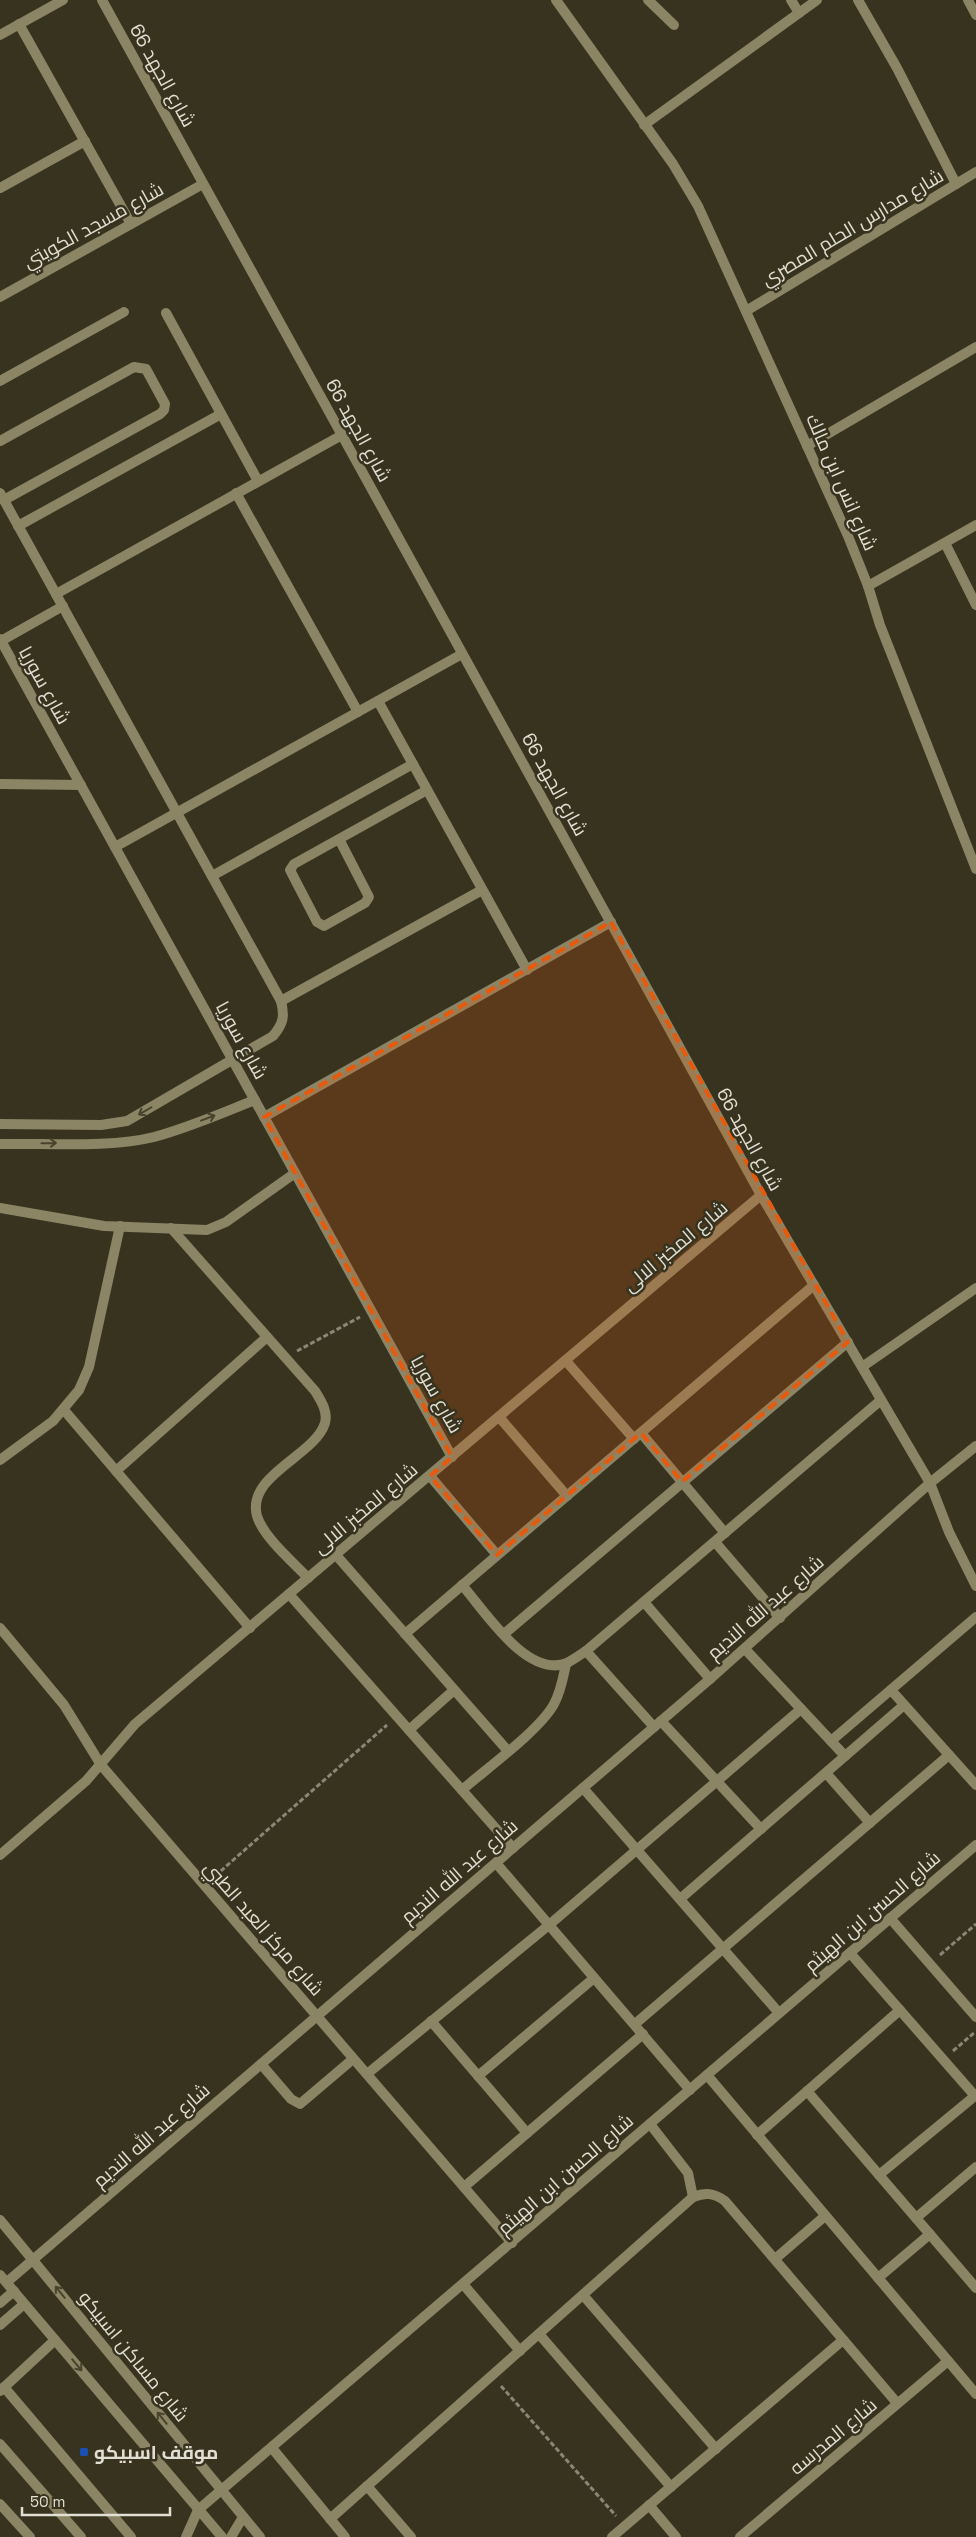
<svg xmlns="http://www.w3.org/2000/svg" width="976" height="2537" viewBox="0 0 976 2537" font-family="'Space Grotesk',Cairo,sans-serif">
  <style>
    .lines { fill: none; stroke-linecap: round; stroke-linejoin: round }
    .path { stroke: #8a8777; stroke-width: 3; stroke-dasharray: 5 2.5; stroke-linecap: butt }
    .lane { stroke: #8b8465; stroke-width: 10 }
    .street { stroke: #8b8465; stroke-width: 10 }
    .oneway { stroke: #48432d }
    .marked { fill: #e8590c; fill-opacity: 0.2; stroke: #e8590c; stroke-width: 4; stroke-dasharray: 10 6; stroke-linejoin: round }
    .transit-dot { fill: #1a4fb4; stroke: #37331f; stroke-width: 2 }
    .labels { text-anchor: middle; stroke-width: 5; stroke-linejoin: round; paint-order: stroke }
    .street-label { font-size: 19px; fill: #e1dfd3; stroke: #37331f }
    .poi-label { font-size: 19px; font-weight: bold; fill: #e1dfd3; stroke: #37331f; text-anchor: start }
  </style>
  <rect width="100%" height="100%" fill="#37331f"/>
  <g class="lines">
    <g class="path">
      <polyline points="297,1351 360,1317"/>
      <polyline points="215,1876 387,1725"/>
      <polyline points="940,1955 976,1924"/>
      <polyline points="953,2051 975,2032"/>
      <polyline points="501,2386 616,2516"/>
    </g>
    <g class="lane">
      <polyline points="0,441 134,367 146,369 165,404 164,410 160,414 4,500"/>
      <polyline points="339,839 294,864 290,870 317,922 324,926 365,903 369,897 339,839 427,790"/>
      <polyline points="261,2064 291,2099 300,2104 353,2059"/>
      <polyline points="0,2303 14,2291"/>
      <polyline points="0,2325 24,2304"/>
      <polyline points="4,2387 131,2537"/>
      <polyline points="0,2444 81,2537"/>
      <polyline points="0,2504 30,2537"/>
    </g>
    <g class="street">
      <polyline points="102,0 761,1195 930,1483 949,1532 976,1586"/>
      <polyline points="556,0 673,164 698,206 848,536 868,586 880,625 976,869"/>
      <polyline points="648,0 674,25"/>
      <polyline points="791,0 799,13"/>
      <polyline points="858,0 897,68 956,184"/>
      <polyline points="968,0 976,15"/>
      <polyline points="19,24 131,224"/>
      <polyline points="0,35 63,0"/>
      <polyline points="644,125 817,0"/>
      <polyline points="0,188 85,141"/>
      <polyline points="0,297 203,184"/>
      <polyline points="746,311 976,172"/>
      <polyline points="166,313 258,481"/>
      <polyline points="0,381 124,312"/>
      <polyline points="807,446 976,347"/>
      <path d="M0 493 281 1001C285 1017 283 1024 273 1036L127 1121 101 1125 0 1124"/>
      <polyline points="236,493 358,712"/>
      <polyline points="18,526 221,414"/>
      <polyline points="945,543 976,605"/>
      <polyline points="868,586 976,525"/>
      <polyline points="56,594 342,435"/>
      <polyline points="0,639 452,1457"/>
      <polyline points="1,641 63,606"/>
      <polyline points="378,701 527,970"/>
      <polyline points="0,784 81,785"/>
      <polyline points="115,847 462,654"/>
      <polyline points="212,876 413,764"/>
      <polyline points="281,1001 482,890"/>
      <polyline points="264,1117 611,922"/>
      <path d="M0 1144C46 1143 111 1148 154 1137 188 1128 222 1113 255 1100"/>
      <polyline points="0,1208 104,1226 207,1230 226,1222 295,1173"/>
      <path d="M171 1228 315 1391C321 1401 328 1411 325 1423 315 1456 246 1475 257 1516 264 1538 293 1562 308 1578"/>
      <polyline points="566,1361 634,1439"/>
      <polyline points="862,1367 976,1288"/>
      <polyline points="64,1410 250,1628"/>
      <polyline points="500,1418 567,1496"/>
      <polyline points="641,1433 725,1533"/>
      <polyline points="0,1460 53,1421 79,1390 89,1367 120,1226"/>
      <polyline points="116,1471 267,1337"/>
      <polyline points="430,1476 497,1555"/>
      <polyline points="715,1542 780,1618"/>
      <polyline points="336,1555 507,1750"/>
      <path d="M462 1585C485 1611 527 1679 567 1663 573 1660 580 1655 586 1651L881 1400"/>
      <polyline points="289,1594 513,1848"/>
      <polyline points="644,1602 710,1679"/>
      <polyline points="0,1628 64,1705 101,1765 512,2243"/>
      <polyline points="405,1634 814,1285"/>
      <polyline points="504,1634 848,1342"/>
      <polyline points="745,1649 845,1756"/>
      <polyline points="586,1651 654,1727"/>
      <polyline points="891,1690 976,1785"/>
      <polyline points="661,1721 761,1829"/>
      <polyline points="409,1730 454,1690"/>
      <polyline points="831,1741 976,1617"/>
      <polyline points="826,1773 870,1823"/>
      <polyline points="583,1788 779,2013"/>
      <path d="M462 1790C486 1769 540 1730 554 1704 561 1691 563 1678 566 1664"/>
      <polyline points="0,1855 86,1781 135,1724 761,1195"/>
      <polyline points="496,1863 690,2090"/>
      <polyline points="680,1899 904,1705"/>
      <polyline points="890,1918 976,2017"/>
      <polyline points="850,1953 975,2096"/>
      <polyline points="431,2021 527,2133"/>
      <polyline points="635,2024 949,1755"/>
      <polyline points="367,2074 549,1925 801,1709"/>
      <polyline points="707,2075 976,2394"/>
      <polyline points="478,2076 594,1978"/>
      <polyline points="807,2091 976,2288"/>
      <polyline points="650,2124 688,2173 693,2197"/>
      <polyline points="757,2135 900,2010"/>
      <polyline points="879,2175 976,2095"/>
      <polyline points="464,2187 643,2034"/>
      <polyline points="916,2218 976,2167"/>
      <polyline points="0,2220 260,2537"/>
      <polyline points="775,2259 825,2216"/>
      <polyline points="0,2275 222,2537"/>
      <polyline points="878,2278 930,2234"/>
      <polyline points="7,2282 710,1679 930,1483 976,1446"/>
      <polyline points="463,2284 520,2351"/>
      <polyline points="583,2295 716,2449"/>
      <polyline points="539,2334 671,2487"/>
      <polyline points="0,2391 55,2340"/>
      <polyline points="272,2448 345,2537"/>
      <polyline points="367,2486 411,2537"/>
      <polyline points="649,2505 676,2537"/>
      <path d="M330 2519 693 2197C706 2192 714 2193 725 2201L897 2403"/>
      <polyline points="186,2537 198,2510 976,1845"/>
      <polyline points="231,2537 243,2517"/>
      <polyline points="612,2537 843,2340"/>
      <polyline points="740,2537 948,2361"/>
    </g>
  </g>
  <defs><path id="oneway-shaft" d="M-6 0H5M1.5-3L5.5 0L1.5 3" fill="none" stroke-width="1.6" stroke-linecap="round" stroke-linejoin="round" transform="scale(1.25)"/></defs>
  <g class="oneway">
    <use href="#oneway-shaft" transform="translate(145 1111) rotate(150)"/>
    <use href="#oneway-shaft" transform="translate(208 1118) rotate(-21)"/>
    <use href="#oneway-shaft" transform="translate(49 1143) rotate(-1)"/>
    <use href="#oneway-shaft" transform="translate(60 2292) rotate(-129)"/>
    <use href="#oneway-shaft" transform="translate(77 2365) rotate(50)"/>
    <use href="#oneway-shaft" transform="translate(162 2418) rotate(-129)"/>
  </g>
  <path class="marked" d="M611 922 848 1342 682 1482 641 1433 497 1555 430 1476 452 1457 264 1117Z"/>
  <rect class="transit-dot" x="79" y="2447" width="10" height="10" rx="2.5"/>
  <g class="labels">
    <g class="street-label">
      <text transform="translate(163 75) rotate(61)" y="7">شارع الجهد 66</text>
      <text transform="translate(93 225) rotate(-29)" y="7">شارع مسجد الكويتي</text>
      <text transform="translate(852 227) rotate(-31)" y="7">شارع مدارس الحلم المصري</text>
      <text transform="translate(359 430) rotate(61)" y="7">شارع الجهد 66</text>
      <text transform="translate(842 482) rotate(66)" y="7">شارع انس ابن مالك</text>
      <text transform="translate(45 685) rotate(61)" y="7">شارع سوريا</text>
      <text transform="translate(555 784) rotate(61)" y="7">شارع الجهد 66</text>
      <text transform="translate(242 1040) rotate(61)" y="7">شارع سوريا</text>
      <text transform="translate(750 1139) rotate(61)" y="7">شارع الجهد 66</text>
      <text transform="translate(675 1246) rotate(-40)" y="7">شارع المخبز الالى</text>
      <text transform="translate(437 1394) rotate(61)" y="7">شارع سوريا</text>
      <text transform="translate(365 1508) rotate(-40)" y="7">شارع المخبز الالى</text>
      <text transform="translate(765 1607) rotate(-41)" y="7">شارع عبد الله النديم</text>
      <text transform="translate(459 1871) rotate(-41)" y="7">شارع عبد الله النديم</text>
      <text transform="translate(872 1911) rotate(-41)" y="7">شارع الحسن ابن الهيثم</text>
      <text transform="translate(264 1928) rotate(49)" y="7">شارع مركز العبد الطبي</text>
      <text transform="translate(151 2135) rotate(-41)" y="7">شارع عبد الله النديم</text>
      <text transform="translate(565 2174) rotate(-41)" y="7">شارع الحسن ابن الهيثم</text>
      <text transform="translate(134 2356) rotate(51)" y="7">شارع مساكن اسبيكو</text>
      <text transform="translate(833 2436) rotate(-40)" y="7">شارع المدرسه</text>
    </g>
    <g class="poi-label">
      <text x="94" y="2459">موقف اسبيكو</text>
    </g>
  </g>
  <path d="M22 2507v8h148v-8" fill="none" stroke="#e1dfd3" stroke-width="2.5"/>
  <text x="30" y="2507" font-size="15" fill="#e1dfd3" stroke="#37331f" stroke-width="4" paint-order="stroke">50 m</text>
</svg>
